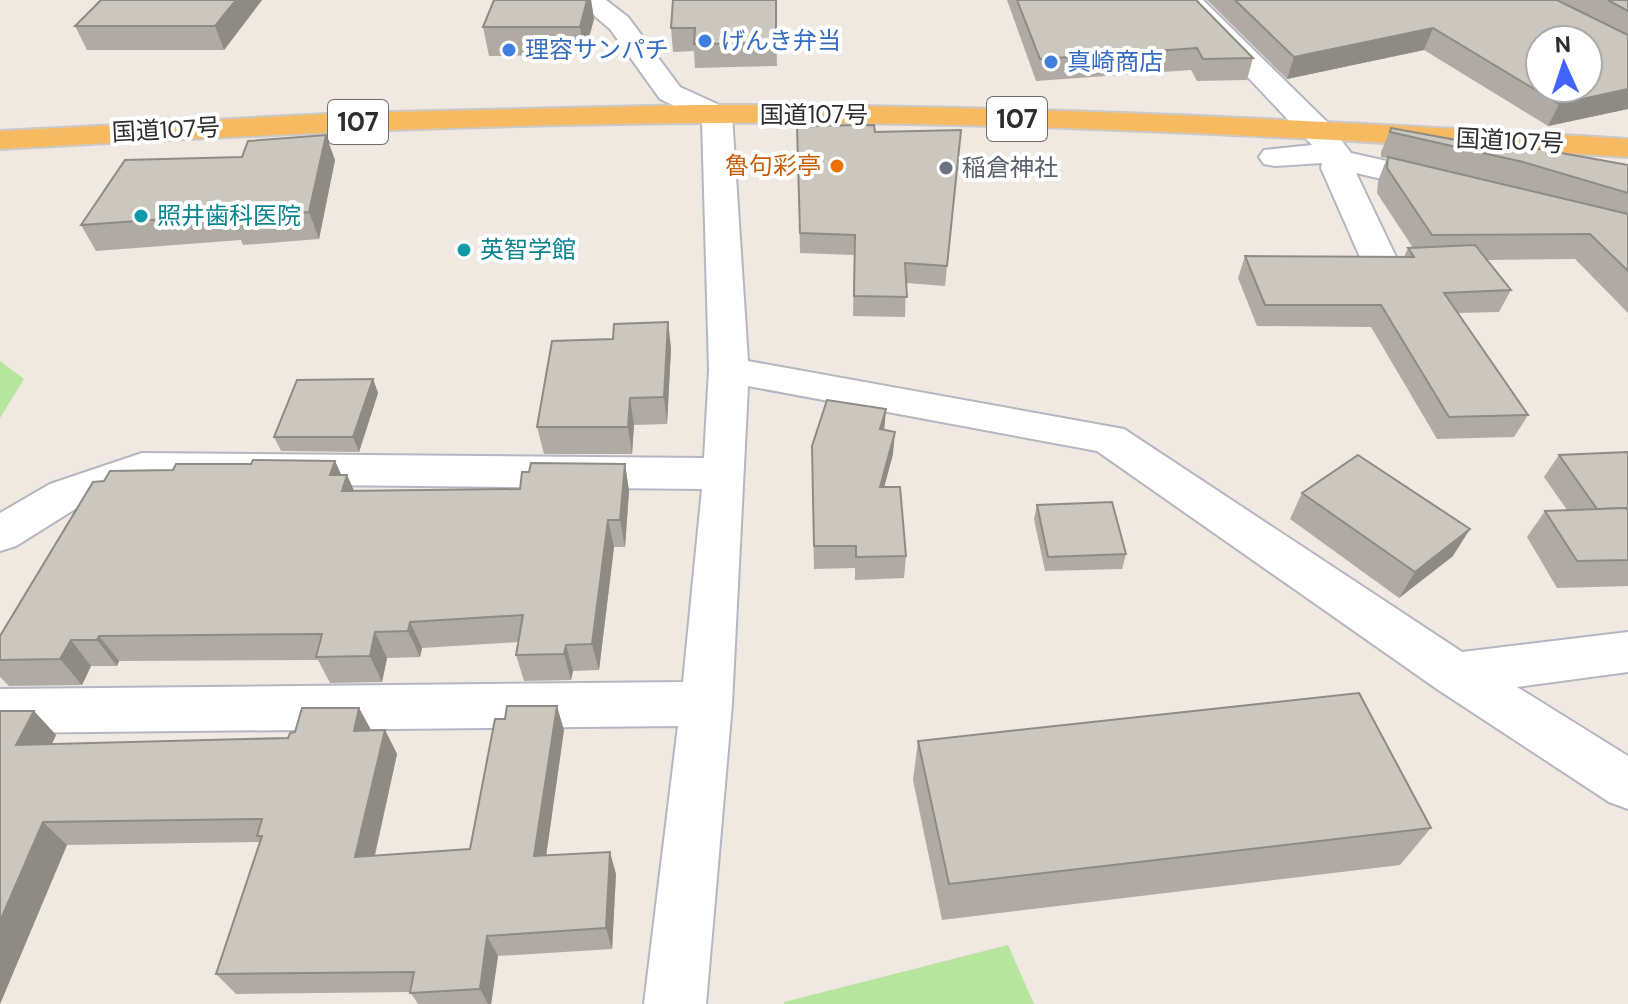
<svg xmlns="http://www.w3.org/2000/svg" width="1628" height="1004" viewBox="0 0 1628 1004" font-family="'DM Sans','Noto Sans JP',sans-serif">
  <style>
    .green { fill: #b6e59e }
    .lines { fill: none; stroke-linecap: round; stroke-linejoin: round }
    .minor-casing { stroke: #b4b7c1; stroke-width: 4 }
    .trunk-casing { stroke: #c9c9c9; stroke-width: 4 }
    .path { stroke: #c9c9c9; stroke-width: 3; stroke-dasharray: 4 3; stroke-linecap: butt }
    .minor { fill: #fff; fill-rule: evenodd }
    .trunk { fill: #f8ba60; fill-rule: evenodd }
    .wall { fill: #afaba4 }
    .shaded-wall { fill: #8e8b86 }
    .building { fill: #cbc7bf; stroke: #8e8b86; stroke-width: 2; fill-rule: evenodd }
    .shop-dot { fill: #3f7fe0; stroke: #fff; stroke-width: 3 }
    .food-dot { fill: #e8710a; stroke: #fff; stroke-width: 3 }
    .worship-dot { fill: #6b7280; stroke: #fff; stroke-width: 3 }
    .culture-dot { fill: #0f9aa8; stroke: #fff; stroke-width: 3 }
    .labels { text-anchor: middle; stroke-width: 8; stroke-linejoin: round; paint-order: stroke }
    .far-shop-label { font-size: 24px; fill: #366cbe; stroke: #fff; text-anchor: start }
    .far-street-label { font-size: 24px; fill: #2e2e2e; stroke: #fff }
    .far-food-label { font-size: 24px; fill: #c56008; stroke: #fff; text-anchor: end }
    .far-worship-label { font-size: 24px; fill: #5b616d; stroke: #fff; text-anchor: start }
    .far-culture-label { font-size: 24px; fill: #0d838f; stroke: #fff; text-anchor: start }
    .shield { fill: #fff; stroke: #6d6d6d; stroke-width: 2 }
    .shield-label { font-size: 26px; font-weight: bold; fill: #2e2e2e }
  </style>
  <rect width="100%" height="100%" fill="#efe9e1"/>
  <g class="green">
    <polygon points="0,361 24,379 0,418"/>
    <polygon points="1008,945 1034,1004 784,1004 784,1002"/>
  </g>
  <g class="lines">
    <g class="minor-casing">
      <g id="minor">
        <polygon points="576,0 606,0 628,17 680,87 728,109 732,115 748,361 1124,429 1462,652 1628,632 1628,672 1517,687 1628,756 1628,809 1609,802 1437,689 1097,451 748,386 732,704 706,1004 644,1004 678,726 0,733 0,689 683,682 702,489 145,483 80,506 16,546 0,551 0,513 50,484 142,453 704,458 709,370 702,119 660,99 610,29"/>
        <polygon points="1175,0 1203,0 1328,123 1351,153 1454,176 1458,183 1454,190 1442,193 1356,173 1396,257 1390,264 1378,268 1366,264 1360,257 1321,168 1322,163 1275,166 1264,164 1259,157 1264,150 1312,145"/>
      </g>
    </g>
    <g class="trunk-casing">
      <path id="trunk" d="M694 105C1006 104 1317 120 1628 139V157C1356 141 1083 124 810 123 540 121 270 134 0 149V131L346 113Z"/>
    </g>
    <polyline class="path" points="1012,166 1054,165"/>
    <use href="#minor" class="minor"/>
    <use href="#trunk" class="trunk"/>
  </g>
  <g class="wall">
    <polygon points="262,0 224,50 87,50 75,26"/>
    <polygon points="494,0 591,0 594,19 584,55 489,56 483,27"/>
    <polygon points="776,0 777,66 695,68 694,51 673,52 671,28"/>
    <polygon points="1007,0 1196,0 1253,58 1247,80 1197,81 1191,70 1036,81"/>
    <polygon points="1207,0 1557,0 1572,7 1559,0 1628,0 1628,109 1548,126 1424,50 1287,79"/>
    <polygon points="797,126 875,132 961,130 945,286 906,283 905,317 853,316 854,255 800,253"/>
    <polygon points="1391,128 1475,143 1478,138 1628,165 1628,313 1575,259 1487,260 1511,290 1499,312 1458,313 1528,415 1514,437 1437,439 1371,327 1257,326 1238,278 1245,256 1404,257 1408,248 1413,248 1377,193 1378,181 1387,158 1381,157 1381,152"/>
    <polygon points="335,160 319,239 243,245 241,240 96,251 81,225"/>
    <polygon points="668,322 671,349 667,424 634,425 632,454 544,454 537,427 613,339"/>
    <polygon points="373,379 378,393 359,452 281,451 274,437"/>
    <polygon points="886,409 884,429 893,454 884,487 906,556 904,578 855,580 855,568 814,569 812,469"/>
    <polygon points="1628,452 1628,586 1557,588 1527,537 1545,511 1567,510 1544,477 1559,455"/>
    <polygon points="335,461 341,475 347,475 354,491 520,489 625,464 629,491 625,547 614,547 599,670 573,671 571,680 524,681 516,655 518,642 422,648 420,657 387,658 382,682 330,683 318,660 119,661 117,666 91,666 82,685 9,686 0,677 0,636 104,481 173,470 251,464"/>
    <polygon points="1302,493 1453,556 1399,598 1290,519"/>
    <polygon points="1037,505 1126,554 1122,569 1045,571 1034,519"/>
    <polygon points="359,708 371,730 385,730 397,754 375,856 470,849 564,730 546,855 616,874 612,949 498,956 491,1004 418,1004 410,992 236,994 216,974 260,842 67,845 0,1004 34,711 56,735 52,744 288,738 295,732"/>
    <polygon points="918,741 1431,828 1400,865 942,920 913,780"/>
  </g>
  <g class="shaded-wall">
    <polygon points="236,0 262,0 224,50 215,26"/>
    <polygon points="587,0 591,0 594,19 584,55 580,27"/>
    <polygon points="1433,28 1424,50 1287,79 1294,57"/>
    <polygon points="1628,89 1628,109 1548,126 1559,104"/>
    <polygon points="326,135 335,160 319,239 309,212"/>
    <polygon points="668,322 671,349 667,424 664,397"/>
    <polygon points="373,379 378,393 359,452 353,437"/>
    <polygon points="630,398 634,425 632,454 628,427"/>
    <polygon points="886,409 884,432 880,429"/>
    <polygon points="895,432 893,454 878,510 880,487"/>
    <polygon points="335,461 345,483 347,475 359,502 353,518 330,475"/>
    <polygon points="625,464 629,491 625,547 620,520"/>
    <polygon points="608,520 614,547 599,670 592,644"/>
    <polygon points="1470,529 1453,556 1399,598 1415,572"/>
    <polygon points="410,622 422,648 420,657 408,631"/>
    <polygon points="375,632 387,658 382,682 370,656"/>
    <polygon points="99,636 119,661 117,666 97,640"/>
    <polygon points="71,640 91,666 82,685 60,659"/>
    <polygon points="566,645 573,671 571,680 564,654"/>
    <polygon points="557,706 564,730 543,878 534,856"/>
    <polygon points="359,708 372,732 354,731"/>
    <polygon points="34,711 56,735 40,769 16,745"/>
    <polygon points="385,730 397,754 369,880 355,857"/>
    <polygon points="43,822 67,845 0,1004 0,921"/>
    <polygon points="610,852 616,874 612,949 606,928"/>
    <polygon points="487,936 498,956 491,1004 488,1004 480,989"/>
  </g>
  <g class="building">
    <polygon points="101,0 236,0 215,26 75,26"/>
    <polygon points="494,0 587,0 580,27 483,27"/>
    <polygon points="673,0 776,0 776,43 694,44 695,28 671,28"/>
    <polygon points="1017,0 1196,0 1253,58 1203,59 1197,48 1040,59"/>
    <path d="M1235 0H1557L1628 35V89L1559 104 1433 28 1294 57ZM1540 40H1588V88H1540Z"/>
    <polygon points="1608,0 1628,0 1628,11"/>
    <polygon points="874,125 875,132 961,130 947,266 905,263 907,297 854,296 855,235 800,233 797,126"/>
    <polygon points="1391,128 1478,144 1478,138 1628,165 1628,193 1523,162 1390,132"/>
    <polygon points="326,135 309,212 232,219 233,214 81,225 125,160 242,157 248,141"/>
    <polygon points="1388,157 1628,214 1628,271 1590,234 1432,235 1387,168"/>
    <polygon points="1475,245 1511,290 1444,293 1528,415 1449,417 1381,305 1265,305 1245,256 1414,257 1408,248"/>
    <polygon points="668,322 664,397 630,398 628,427 537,427 552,341 613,339 614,324"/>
    <polygon points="373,379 353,437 274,437 297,380"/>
    <polygon points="827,400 886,409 880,429 895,432 880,487 900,487 906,556 856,557 856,546 814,546 812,446"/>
    <polygon points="1628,452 1628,510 1626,508 1597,509 1559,455"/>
    <polygon points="1358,455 1470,529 1415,572 1302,493"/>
    <polygon points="253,460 335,461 330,475 347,475 342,491 520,489 522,472 529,472 531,463 625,464 620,520 608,520 592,644 566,645 564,654 516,655 523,615 410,622 408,631 375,632 370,656 316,657 322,634 99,636 97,640 71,640 60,659 0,660 0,636 93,482 104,481 110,471 173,470 176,464 251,464"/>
    <polygon points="1112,502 1126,554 1048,557 1037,505"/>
    <polygon points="1626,508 1628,511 1628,560 1577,561 1545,511"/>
    <polygon points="1359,693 1431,828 949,884 918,741"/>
    <polygon points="507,706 557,706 534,856 610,852 606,928 487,936 480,989 410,993 414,972 216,974 262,836 257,836 262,819 43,822 0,921 0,711 34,711 16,745 288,738 290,733 295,732 302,708 359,708 354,731 385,730 355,857 470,849 495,719 505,719"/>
  </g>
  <g class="shop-dot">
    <circle cx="705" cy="41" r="8"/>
    <circle cx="509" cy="50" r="8"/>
    <circle cx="1051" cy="62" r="8"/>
  </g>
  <circle class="food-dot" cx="837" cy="166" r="8"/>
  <circle class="worship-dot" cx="946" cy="168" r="8"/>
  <g class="culture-dot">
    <circle cx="141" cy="216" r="8"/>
    <circle cx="464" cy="250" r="8"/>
  </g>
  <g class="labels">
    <g class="far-shop-label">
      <text x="721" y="49">げんき弁当</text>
      <text x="525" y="58">理容サンパチ</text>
      <text x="1067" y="70">真崎商店</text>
    </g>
    <g class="far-street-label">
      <text x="814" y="123">国道107号</text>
      <text transform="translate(166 130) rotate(-3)" y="8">国道107号</text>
      <text transform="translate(1510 141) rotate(3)" y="8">国道107号</text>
    </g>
    <g class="far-food-label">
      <text x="821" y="174">魯句彩亭</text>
    </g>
    <g class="far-worship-label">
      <text x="962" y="176">稲倉神社</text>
    </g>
    <g class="far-culture-label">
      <text x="157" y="224">照井歯科医院</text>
      <text x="480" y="258">英智学館</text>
    </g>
    <g class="shield">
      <rect x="987" y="97" width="60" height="44" rx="6"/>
      <rect x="328" y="100" width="60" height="44" rx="6"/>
    </g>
    <g class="shield-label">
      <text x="1017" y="128">107</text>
      <text x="358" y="131">107</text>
    </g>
  </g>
  <g transform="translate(1564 64) rotate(357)"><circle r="38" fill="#ffffff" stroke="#ababab" stroke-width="2"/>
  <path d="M0-6L14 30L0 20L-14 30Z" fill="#4264fb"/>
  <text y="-12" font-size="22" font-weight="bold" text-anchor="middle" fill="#2e2e2e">N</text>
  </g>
</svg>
